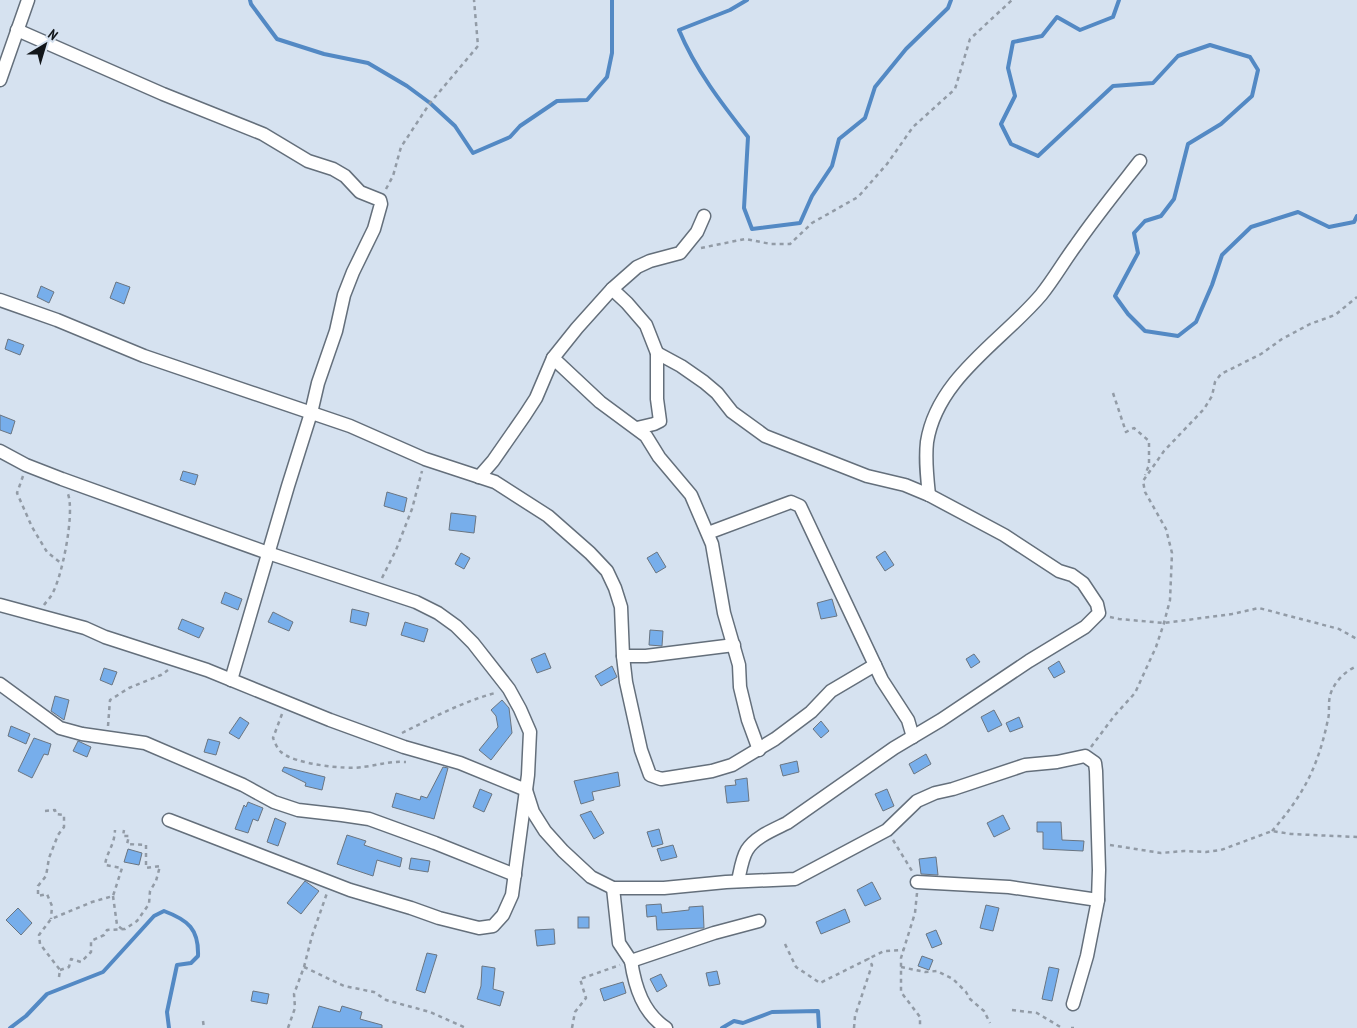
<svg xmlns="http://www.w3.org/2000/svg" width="1357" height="1028" viewBox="0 0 1357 1028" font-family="'PT Sans Narrow',sans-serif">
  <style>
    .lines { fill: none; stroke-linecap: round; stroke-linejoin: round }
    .stream { stroke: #5389c4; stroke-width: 4 }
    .building { fill: #77aeeb; stroke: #6a7581 }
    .street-casing { stroke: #646f7b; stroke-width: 15 }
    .path { stroke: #929ba6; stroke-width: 2.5; stroke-dasharray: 4 4; stroke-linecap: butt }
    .street { stroke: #fff; stroke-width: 12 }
  </style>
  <rect width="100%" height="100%" fill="#d6e2f0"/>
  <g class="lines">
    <g class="stream">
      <polyline points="250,0 251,4 277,39 324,54 368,63 407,86 430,103 455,126 473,153 510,137 520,126 557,101 587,100 607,77 612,53 612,0"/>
      <path d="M747 0 730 10 679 30C695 69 722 104 748 137L744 208 752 229 800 223 812 196 832 166 839 139 865 118 875 87 906 49 948 8 951 0"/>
      <polyline points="1119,0 1113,17 1080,30 1057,17 1042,36 1013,42 1008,68 1015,96 1001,124 1011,144 1038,156 1113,86 1153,83 1178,56 1210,45 1250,57 1258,70 1252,96 1221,124 1188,144 1174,199 1161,216 1145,221 1134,233 1138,253 1115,296 1128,314 1145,331 1178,336 1196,322 1212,285 1222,255 1251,227 1298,212 1329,227 1354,222 1357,216"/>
      <path d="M10 1028 26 1016 47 994 103 972 154 916 164 911C188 920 199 929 198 956L191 963 177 965 167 1012 169 1028"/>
      <polyline points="722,1028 734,1021 743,1023 772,1012 818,1011 819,1028"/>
    </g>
  </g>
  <g class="building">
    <polygon points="116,282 130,287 124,304 110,298"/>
    <polygon points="41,286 54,292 49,303 37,297"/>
    <polygon points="8,339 24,345 20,355 5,349"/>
    <polygon points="0,415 15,421 11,434 0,430"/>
    <polygon points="183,471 198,475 195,485 180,480"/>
    <polygon points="387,492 407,498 404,512 384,506"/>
    <polygon points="451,513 476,516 474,533 449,530"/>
    <polygon points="885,551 894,565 885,571 876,557"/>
    <polygon points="657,552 666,567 656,573 647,558"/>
    <polygon points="461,553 470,558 464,569 455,564"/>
    <polygon points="225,592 242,599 238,610 221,603"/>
    <polygon points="832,599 837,616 821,619 817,603"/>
    <polygon points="352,609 369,613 366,626 350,622"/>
    <polygon points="273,612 293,622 289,631 268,622"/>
    <polygon points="182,619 204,628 199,638 178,629"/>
    <polygon points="405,622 428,629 424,642 401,635"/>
    <polygon points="650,630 663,631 662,646 649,645"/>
    <polygon points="545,653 551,668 537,673 531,659"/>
    <polygon points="974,654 980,662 971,668 966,659"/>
    <polygon points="1059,661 1065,672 1054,678 1048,668"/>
    <polygon points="612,666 617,677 601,686 595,676"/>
    <polygon points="104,668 117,672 112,685 100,680"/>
    <polygon points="55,696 69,700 64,720 51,711"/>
    <polygon points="502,700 509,708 512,733 491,760 479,750 498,727 496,716 491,710"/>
    <polygon points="994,710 1002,725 988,732 981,717"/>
    <polygon points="240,717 249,723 239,739 229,733"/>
    <polygon points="1019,717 1023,727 1010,732 1006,723"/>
    <polygon points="821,721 829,731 821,738 813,729"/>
    <polygon points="11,726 30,734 26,744 8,736"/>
    <polygon points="34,738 51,744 48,755 44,754 32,778 18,771"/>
    <polygon points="208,739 220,742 216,755 204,752"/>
    <polygon points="78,741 91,747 87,757 73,751"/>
    <polygon points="926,754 931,764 914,774 909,764"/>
    <polygon points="797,761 799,772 783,776 780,765"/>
    <polygon points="284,767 325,777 322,790 305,786 306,783 282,771"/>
    <polygon points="443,767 448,768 434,819 392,807 396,793 420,800 421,796 427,798"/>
    <polygon points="618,772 620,786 592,792 594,800 581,804 574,781"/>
    <polygon points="747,778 749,801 727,803 725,786 736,785 735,780"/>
    <polygon points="480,789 492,794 484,812 473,807"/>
    <polygon points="887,789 894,806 883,811 875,794"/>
    <polygon points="248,802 263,808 258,821 253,819 248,833 235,829 244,805 246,807"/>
    <polygon points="591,811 604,833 594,839 580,815"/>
    <polygon points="1003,815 1010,829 994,837 987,823"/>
    <polygon points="275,818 286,823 278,846 267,842"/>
    <polygon points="1037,822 1061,822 1062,840 1084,841 1083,851 1043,849 1043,832 1037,832"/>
    <polygon points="659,829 663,844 652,847 647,832"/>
    <polygon points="347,835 366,841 364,845 402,858 400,867 377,860 373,876 337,864"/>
    <polygon points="673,845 677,857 661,861 657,849"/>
    <polygon points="128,849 142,853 139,865 124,862"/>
    <polygon points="936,857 938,875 921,874 919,859"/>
    <polygon points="411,858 430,861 428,872 409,869"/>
    <polygon points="305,881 319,891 301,914 287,903"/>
    <polygon points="872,882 881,899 865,906 857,890"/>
    <polygon points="661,904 662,913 689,910 689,907 703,906 704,928 657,930 656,916 647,917 646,905"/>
    <polygon points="986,905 999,908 993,931 980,928"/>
    <polygon points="18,908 32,923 21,935 6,920"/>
    <polygon points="845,909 850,922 821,934 816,922"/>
    <rect x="578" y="917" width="11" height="11"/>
    <polygon points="554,929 555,944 537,946 535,930"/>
    <polygon points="936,930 942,944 932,948 926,934"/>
    <polygon points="427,953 437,955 425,993 416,990"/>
    <polygon points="922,956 933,960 929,970 918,966"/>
    <polygon points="482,966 495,968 493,989 504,992 500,1006 477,999 481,986"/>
    <polygon points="1049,967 1059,969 1052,1001 1042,999"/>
    <polygon points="717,971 720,984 709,986 706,973"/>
    <polygon points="661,974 667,986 657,992 650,979"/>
    <polygon points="623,982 626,993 604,1001 600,989"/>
    <polygon points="253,991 269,994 267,1004 251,1001"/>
    <polygon points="319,1006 340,1012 342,1006 362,1012 360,1019 382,1025 382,1028 312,1028"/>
  </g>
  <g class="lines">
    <g class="street-casing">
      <g id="street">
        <polyline points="17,30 163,94 263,134 308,161 333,169 345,176 360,192 380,200 381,204 374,229 353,272 344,295 336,331 318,383 311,413 288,486 231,680"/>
        <polyline points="0,80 28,0"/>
        <polyline points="612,289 627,303 646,325 657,353 657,399 660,421 654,424 637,428"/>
        <polyline points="0,300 57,320 144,356 350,426 425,459 495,482 548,516 590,553 607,571 615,588 621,607 623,656 626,682 641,750 650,775 661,779 712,771 732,765 775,739 811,712 831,691 875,665"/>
        <path d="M657 353 681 366 704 382 717 393 732 412 765 436 867 476 905 485 929 495 1004 535 1059 571 1072 575 1083 583 1097 604 1099 613 1085 627 1029 661 941 720 894 748 787 823C773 830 755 837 747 850 742 858 740 872 738 881"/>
        <polyline points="553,358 600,402 646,436 659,457 691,495 712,544 724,613 739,665 740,687 748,720 759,750"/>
        <polyline points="0,451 26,465 62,479 268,553 416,602 438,613 456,626 473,643 509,689 520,709 530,732 528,775 512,895 503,915 493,926 479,928 439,918 411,908 350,890 169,820"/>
        <polyline points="479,477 493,461 525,415 536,398 553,358 577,328 612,289 637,267 650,261 680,253 697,232 704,216"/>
        <path d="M929 495C927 477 925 460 927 442 937 378 1002 341 1041 295 1054 279 1064 261 1076 245 1096 216 1118 189 1140 161"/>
        <polyline points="708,533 791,502 800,506 882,680 908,720 913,737"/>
        <polyline points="0,605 85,628 105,637 207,670 330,720 404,747 460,763 526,790 533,812 545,831 563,851 591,877 613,888 664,888 726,882 795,879 887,830 917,801 935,793 953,789 1025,765 1057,762 1085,756 1095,763 1096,771 1099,870 1098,900 1087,956 1073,1004"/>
        <polyline points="623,656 646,656 734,645"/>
        <polyline points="0,684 60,728 82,734 145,743 243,785 274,802 298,810 342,815 369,819 435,843 515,875"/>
        <polyline points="917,882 1009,887 1098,900"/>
        <polyline points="613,888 619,943 631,961 714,933 759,921"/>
        <path d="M631 961C635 987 643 1013 666 1028"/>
      </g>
    </g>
    <g class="path">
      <polyline points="386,189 393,176 401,147 430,103 478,46 474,0"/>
      <polyline points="701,248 745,239 771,244 790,244 812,223 858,197 887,164 913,127 955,89 970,39 1012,0"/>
      <polyline points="1113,393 1126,432 1134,428 1149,441 1149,465 1145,475"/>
      <polyline points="23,476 17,493 32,527 47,552 62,564"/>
      <polyline points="382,578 396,550 412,509 422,471"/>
      <path d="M44 605C46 602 49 599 51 596 62 579 75 513 68 494"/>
      <polyline points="1110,617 1119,619 1164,623 1232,614 1259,608 1339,629 1357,639"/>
      <path d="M282 714 273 738C275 742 277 749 281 752 294 764 346 770 363 767 378 765 390 761 406 762"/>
      <polyline points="108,726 110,700 129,688 161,675 168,670"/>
      <path d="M402 733C432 718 462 702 495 693"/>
      <polyline points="1091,747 1115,715 1135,693 1156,647 1164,623 1170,600 1172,553 1166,529 1145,492 1143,481 1164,451 1204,409 1212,396 1215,382 1221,374 1261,354 1282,339 1310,324 1335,315 1357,297"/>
      <polyline points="45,811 55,810 56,814 64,815 64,827 58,835 49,858 46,876 38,886 38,896 47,894 52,906 51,919"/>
      <path d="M1272 831C1289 812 1306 788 1315 764 1321 749 1325 734 1328 719 1330 712 1328 704 1330 696 1333 683 1345 671 1357 666"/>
      <polyline points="893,840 912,871"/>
      <polyline points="1110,845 1161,853 1184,851 1206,852 1221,850 1272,831 1291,834 1357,837"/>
      <polyline points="917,893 915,913 901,958 901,992 920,1017 920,1028"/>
      <polyline points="113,896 117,925 122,929"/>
      <polyline points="785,944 796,967 820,983 884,951 904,950"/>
      <polyline points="304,967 344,986 374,992 386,1000 430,1012 466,1028"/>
      <polyline points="901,967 925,972 937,971 953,979 966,992 970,999 984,1011 990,1023"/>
      <polyline points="60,970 69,967 71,959 81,962 91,952 91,941 104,935 107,930 125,929 137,921 149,904 150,891 156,881 160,866 146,868 146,845 127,844 129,836 123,836 124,830"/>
      <path d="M59 977 60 970 40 944 39 935 51 919 92 902 113 896 122 868 105 865C107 851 114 847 115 830"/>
      <polyline points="1012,1010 1037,1013 1062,1028"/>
      <polyline points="203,1021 204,1028"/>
      <polyline points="288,1028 295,1008 294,994 304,967 312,936 327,893"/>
      <polyline points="572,1028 575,1012 586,998 580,979 620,965"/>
      <polyline points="854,1028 855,1016 872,965 868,958"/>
      <polyline points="1071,1028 1074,1028"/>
    </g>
    <use href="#street" class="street"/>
  </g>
  <g transform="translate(45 45) rotate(38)" stroke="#d6e2f0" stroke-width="4" paint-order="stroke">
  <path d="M0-4L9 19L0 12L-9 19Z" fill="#12161a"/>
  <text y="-8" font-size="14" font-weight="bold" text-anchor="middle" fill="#12161a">N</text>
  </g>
</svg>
